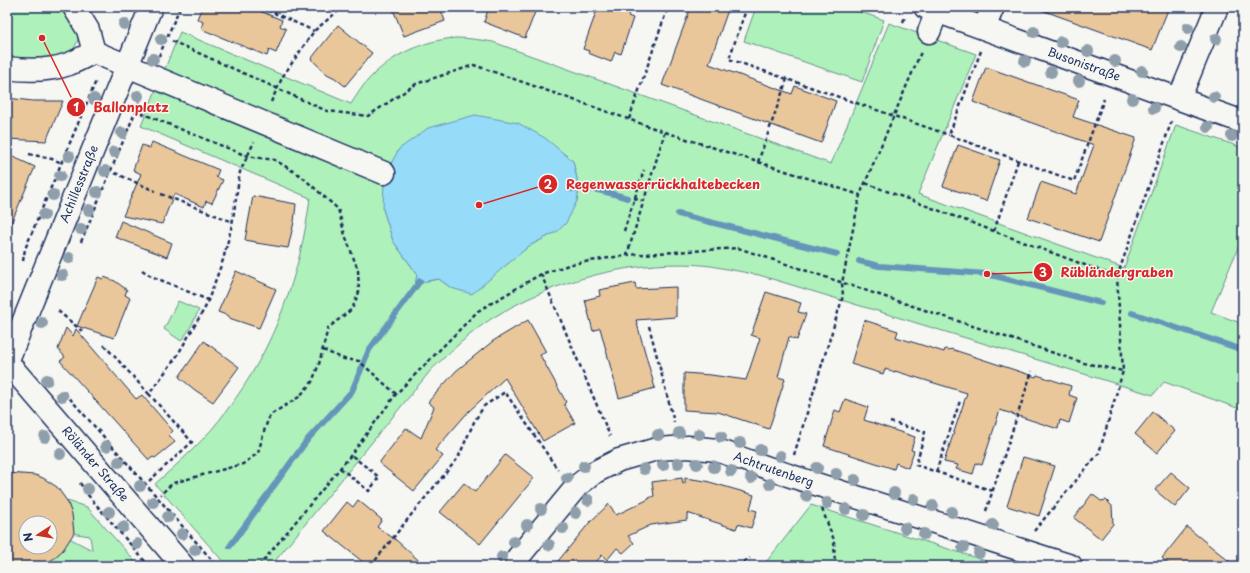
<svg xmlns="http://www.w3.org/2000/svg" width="1250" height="573" viewBox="0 0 1250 573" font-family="'Playpen Sans',sans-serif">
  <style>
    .green { fill: #aff1ba; stroke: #65908c; fill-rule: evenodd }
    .water { fill: #96dbf8; stroke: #6596ba }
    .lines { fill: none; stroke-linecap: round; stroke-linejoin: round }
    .stream { stroke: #6596ba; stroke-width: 6 }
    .building { fill: #e9c79a; stroke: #1b2f5e; fill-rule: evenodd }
    .minor-casing { stroke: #1b2f5e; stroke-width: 25 }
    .path { stroke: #1b2f5e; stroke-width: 2.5; stroke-dasharray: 4 3; stroke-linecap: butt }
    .minor { stroke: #f6f6f2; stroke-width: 22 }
    .tree { fill: #8e9eaa }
    .labels { text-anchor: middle; stroke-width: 3; stroke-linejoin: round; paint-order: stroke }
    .street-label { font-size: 12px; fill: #1b2f5e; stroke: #f6f6f2 }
    .leader { fill: none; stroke: #d62828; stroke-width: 1.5 }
    .callout-dot { fill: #d62828; stroke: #f6f6f2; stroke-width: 1.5 }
    .mark-label { font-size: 12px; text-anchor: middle; font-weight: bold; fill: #fff }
    .callout-label { font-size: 13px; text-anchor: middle; font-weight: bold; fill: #d62828; stroke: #f6f6f2; stroke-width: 3; stroke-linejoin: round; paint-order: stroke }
  </style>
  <rect width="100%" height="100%" fill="#f6f6f2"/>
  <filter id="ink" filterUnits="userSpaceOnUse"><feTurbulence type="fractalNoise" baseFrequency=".025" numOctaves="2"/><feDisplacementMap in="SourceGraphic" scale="8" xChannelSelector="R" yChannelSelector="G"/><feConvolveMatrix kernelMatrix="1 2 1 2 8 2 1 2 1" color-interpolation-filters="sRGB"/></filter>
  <g filter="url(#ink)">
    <g class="green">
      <path d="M7 7H63C68 14 75 23 78 31 80 36 77 44 74 48 59 68 28 61 7 58Z"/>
      <polygon points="756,7 846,7 884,20 862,82 744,41"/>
      <path d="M889 23 976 54 918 194 1124 268 1176 125 1243 148V236L1211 312 1243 324V410L1164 382 1153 395 759 275C743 272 727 269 711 266 640 257 552 280 491 319 471 332 449 353 431 370L271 566H227L155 484C181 461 207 438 227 410 274 349 301 273 310 198L141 126 180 32 351 104C357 95 362 86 369 79 391 55 424 40 456 38 469 38 481 40 493 42L831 164ZM565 156 573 161 579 188 577 201 558 231 529 246 506 265 451 288 439 279 426 281 415 287 417 274 393 241 383 209Z"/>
      <polygon points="178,301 199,310 189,330 181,341 164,329"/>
      <path d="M67 501 87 507 139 566H40C55 561 62 551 69 538L92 550 90 536 71 533C72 521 72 512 67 501Z"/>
      <polygon points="811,505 986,561 987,566 763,566"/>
    </g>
    <polygon class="water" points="475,115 518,123 545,138 573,161 579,188 577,201 566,223 558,231 529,246 472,294 451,288 439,279 426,281 415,287 417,274 393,241 383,209 384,180 388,169 399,149 428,128"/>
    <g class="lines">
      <g class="stream">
        <path d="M571 189C589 186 610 193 627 198"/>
        <polyline points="678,214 837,254"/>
        <polyline points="859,261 879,266 987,274 1101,303"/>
        <polyline points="1132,313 1243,350"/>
        <polyline points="230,546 308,439 352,391 369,350 420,281"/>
      </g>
    </g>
    <g class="building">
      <polygon points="202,7 250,7 282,20 280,26 286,29 276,53 269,50 267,56 201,29 203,22 197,19"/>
      <polygon points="392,7 440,7 445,21 404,36"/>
      <polygon points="489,7 537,7 525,38 484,22"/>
      <polygon points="598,7 631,7 628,16 633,18 621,54 615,52 611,62 588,53 589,51 583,49"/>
      <polygon points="691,7 729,7 709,64 792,94 795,86 836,101 821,143 662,85"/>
      <polygon points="1040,7 1169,7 1152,50 1039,9"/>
      <polygon points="338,25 372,53 345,86 335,78 327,74 311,59"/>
      <polygon points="986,67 1079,100 1073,117 1136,138 1099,242 1028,218 1041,182 1076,194 1094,145 973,102"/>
      <polygon points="7,98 33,101 63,101 46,141 7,139"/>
      <polygon points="152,142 219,170 216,177 223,180 212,203 206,201 204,207 174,194 162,224 123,216 141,174 133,170 142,145 150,148"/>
      <polygon points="958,145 1000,160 986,201 943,186"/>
      <polygon points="7,154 35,167 7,233"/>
      <polygon points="253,196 296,204 294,222 288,248 256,243 256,242 245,240"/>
      <polygon points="121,221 172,243 167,257 115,237"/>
      <polygon points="236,271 276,289 259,328 229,318 229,316 218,312"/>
      <polygon points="98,277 103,279 104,277 115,281 127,290 125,295 130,298 114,338 77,326"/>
      <polygon points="635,283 636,289 676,287 676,317 636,320 655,388 619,398 600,328 593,331 585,300 600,296 599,290"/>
      <polygon points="766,292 801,303 798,312 806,314 797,340 789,337 778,377 785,379 769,429 718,412 684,410 684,373 711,375 746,380 760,338 751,335"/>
      <polygon points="528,320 546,352 540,355 566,402 564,404 575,423 543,441 505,378 469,411 435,450 443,456 414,491 379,463 406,428 421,438 434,407 428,402 456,371 493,341"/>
      <polygon points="864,320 898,331 896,337 944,352 945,349 950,350 951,349 1036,377 1037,375 1071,386 1069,395 1077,398 1069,423 1060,420 1058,429 1000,410 982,465 976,463 973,474 956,469 958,465 944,462 967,393 895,371 895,372 885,369 883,374 851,364"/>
      <polygon points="66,328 73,336 76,329 136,399 142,395 173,431 169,435 175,442 155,458 153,457 149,460 60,361 65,357 58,349"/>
      <polygon points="204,341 239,367 213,402 195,390 179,377"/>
      <polygon points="845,399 868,407 864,420 915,437 911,450 914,451 908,468 896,463 894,469 824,446 835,410 840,412"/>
      <polygon points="1153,412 1175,431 1157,453 1135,434"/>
      <polygon points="505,455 534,478 480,544 440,512 464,483 475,492"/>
      <polygon points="1023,457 1055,466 1039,516 1007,506"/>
      <polygon points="1171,472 1190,488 1175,507 1155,490"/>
      <path d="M7 473 35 475 43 478 57 487 67 501 72 514 74 533 63 550 45 566H7ZM26 523H50V547H26Z"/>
      <polygon points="682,478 683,484 685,483 685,478 706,481 754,495 750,509 757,511 751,528 738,524 736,529 687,513 687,520 651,525 628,536 634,543 623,553 617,548 607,560 602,555 593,566 554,566 590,522 609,504 616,515 649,499 649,498 654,496 652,482"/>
      <polygon points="1092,494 1101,501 1106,500 1112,506 1113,524 1101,539 1074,518"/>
      <polygon points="358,500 382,520 377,527 396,540 425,566 368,566 324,531 347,502 353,507"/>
      <polygon points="1187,527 1235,566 1171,566 1162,558"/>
    </g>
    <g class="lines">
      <g class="minor-casing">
        <g id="minor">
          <polyline points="74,7 88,30 94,52"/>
          <path id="s1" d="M925 7 1243 122"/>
          <polyline points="984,28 993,7"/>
          <polyline points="929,32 937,11"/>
          <path d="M7 68C28 71 49 71 69 64 77 61 86 56 94 52L384 173"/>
          <polyline points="1179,99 1217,7"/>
          <path id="s2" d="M7 362 151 7"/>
          <path id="s3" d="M7 362 183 566"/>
          <path id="s4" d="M511 566 577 486 595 472 619 460 657 449 688 447 717 450 788 475 1071 566"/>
        </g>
      </g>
      <g class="path">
        <polyline points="261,7 314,31"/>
        <polyline points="747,7 729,59 949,135"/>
        <polyline points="903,22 905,17"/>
        <polyline points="172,41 327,111 368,116 416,84 474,65 665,132 627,255"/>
        <polyline points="981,51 949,135 1074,181 1104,99"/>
        <polyline points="159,56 180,7"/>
        <polyline points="271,102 283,76 314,31 343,7"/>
        <polyline points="141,113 247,156 275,160 301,176 338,209 345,235 358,270 359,292 352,309 328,328 319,364 312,382 299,397 270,415 265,428 258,453 243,464 173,483 160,495"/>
        <polyline points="629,119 668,7"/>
        <polyline points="665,132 860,195"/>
        <polyline points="7,152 14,152"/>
        <polyline points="29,154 52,159 62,163"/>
        <polyline points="758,162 787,79"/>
        <polyline points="115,173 155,191"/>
        <polyline points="161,194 233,222"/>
        <polyline points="634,198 643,201"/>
        <polyline points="624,231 644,170"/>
        <polyline points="994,231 1018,161"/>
        <polyline points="81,242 142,96"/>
        <polyline points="23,261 25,249 96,81"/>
        <polyline points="142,270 151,276 208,300"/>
        <polyline points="541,274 610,436"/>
        <polyline points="1117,277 1172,120"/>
        <polyline points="58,311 82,331"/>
        <polyline points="649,326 674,422"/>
        <polyline points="104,345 149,394"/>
        <polyline points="323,350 344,359 359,361 396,394"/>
        <polyline points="65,393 157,497 217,566"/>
        <polyline points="890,422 925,432 916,465 993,491"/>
        <polyline points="794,455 843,296 842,283 860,195 921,52"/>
        <polyline points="340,468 369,491 379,477 351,455"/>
        <polyline points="936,472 960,401"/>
        <polyline points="149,481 192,442 149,394 177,356 206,306 223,260 232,225 240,172 254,142"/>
        <polyline points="80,483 87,494 149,566"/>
        <polyline points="822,509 834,540 835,566"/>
        <polyline points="986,511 1032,371"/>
        <polyline points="1034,531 1099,453 1123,371"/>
        <polyline points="259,566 351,455 396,394 478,311 541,274 572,264 627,255 738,248 1084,363 1123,371 1117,277 865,183"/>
        <polyline points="371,566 411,515 458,458 474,422 484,406 505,392 558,470"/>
        <polyline points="738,566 750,558"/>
      </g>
      <use href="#minor" class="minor"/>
    </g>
    <g class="tree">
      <circle cx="124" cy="24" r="6"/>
      <circle cx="1188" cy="28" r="6"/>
      <circle cx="1034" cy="32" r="6"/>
      <circle cx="161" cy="39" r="6"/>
      <circle cx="1216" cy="39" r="6"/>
      <circle cx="1061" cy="42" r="6"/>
      <circle cx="1181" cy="47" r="6"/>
      <circle cx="1088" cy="51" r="6"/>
      <circle cx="153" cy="59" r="6"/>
      <circle cx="1025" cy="61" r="6"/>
      <circle cx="1115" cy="61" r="6"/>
      <circle cx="1142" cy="71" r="6"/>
      <circle cx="1051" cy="72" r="6"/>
      <circle cx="1079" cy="81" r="6"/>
      <circle cx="138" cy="96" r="6"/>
      <circle cx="1214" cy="97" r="6"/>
      <circle cx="94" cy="99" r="6"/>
      <circle cx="1132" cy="99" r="6"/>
      <circle cx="1154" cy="108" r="6"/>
      <circle cx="1208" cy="127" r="6"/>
      <circle cx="122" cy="133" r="6"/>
      <circle cx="1232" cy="136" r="6"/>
      <circle cx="114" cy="152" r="6"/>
      <circle cx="69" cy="156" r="6"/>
      <circle cx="105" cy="171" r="6"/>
      <circle cx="60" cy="176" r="6"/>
      <circle cx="97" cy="192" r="6"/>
      <circle cx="53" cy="195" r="6"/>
      <circle cx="89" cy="210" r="6"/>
      <circle cx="44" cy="215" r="6"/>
      <circle cx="81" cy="229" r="6"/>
      <circle cx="69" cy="258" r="6"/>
      <circle cx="62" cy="275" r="6"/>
      <circle cx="42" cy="323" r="6"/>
      <circle cx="47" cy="380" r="6"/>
      <circle cx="62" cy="396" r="6"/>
      <circle cx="679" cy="433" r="6"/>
      <circle cx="699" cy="434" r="6"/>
      <circle cx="658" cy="435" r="6"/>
      <circle cx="45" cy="437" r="6"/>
      <circle cx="721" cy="437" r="6"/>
      <circle cx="740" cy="443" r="6"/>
      <circle cx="106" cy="446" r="6"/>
      <circle cx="760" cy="450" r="6"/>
      <circle cx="60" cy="454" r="6"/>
      <circle cx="780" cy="456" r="6"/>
      <circle cx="119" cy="462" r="6"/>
      <circle cx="678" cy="463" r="6"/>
      <circle cx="697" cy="464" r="6"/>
      <circle cx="663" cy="465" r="6"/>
      <circle cx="584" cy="466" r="6"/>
      <circle cx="714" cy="467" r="6"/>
      <circle cx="817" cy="468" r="6"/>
      <circle cx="644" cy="469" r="6"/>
      <circle cx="731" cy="471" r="6"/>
      <circle cx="836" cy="474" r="6"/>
      <circle cx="567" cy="478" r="6"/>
      <circle cx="751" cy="478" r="6"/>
      <circle cx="855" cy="480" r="6"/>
      <circle cx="770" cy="484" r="6"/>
      <circle cx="140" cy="486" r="6"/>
      <circle cx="88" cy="489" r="6"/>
      <circle cx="894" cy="493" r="6"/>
      <circle cx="806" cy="496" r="6"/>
      <circle cx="914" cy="499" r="6"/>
      <circle cx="588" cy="500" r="6"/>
      <circle cx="153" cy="502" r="6"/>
      <circle cx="827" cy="503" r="6"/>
      <circle cx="933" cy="506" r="6"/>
      <circle cx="541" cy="509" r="6"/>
      <circle cx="846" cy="509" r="6"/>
      <circle cx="109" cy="512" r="6"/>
      <circle cx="952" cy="512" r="6"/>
      <circle cx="576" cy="513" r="6"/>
      <circle cx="864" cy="515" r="6"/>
      <circle cx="168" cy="517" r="6"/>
      <circle cx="527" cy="525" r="6"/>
      <circle cx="993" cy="525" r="6"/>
      <circle cx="123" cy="527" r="6"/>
      <circle cx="563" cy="528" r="6"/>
      <circle cx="905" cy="528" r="6"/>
      <circle cx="182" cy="534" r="6"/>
      <circle cx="924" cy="534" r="6"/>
      <circle cx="514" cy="542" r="6"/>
      <circle cx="137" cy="544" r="6"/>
      <circle cx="549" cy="545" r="6"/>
      <circle cx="963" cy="547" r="6"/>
      <circle cx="195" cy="550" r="6"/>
      <circle cx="979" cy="553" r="6"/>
      <circle cx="502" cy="557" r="6"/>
    </g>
  </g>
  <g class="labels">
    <g class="street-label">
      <text dy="4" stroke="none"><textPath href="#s1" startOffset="169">Busonistraße</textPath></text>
      <text dy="4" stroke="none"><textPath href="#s2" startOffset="192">Achillesstraße</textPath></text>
      <text dy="4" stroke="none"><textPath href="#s3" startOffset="135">Röländer Straße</textPath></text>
      <text dy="4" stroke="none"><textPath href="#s4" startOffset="313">Achtrutenberg</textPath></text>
    </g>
  </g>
  <path class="leader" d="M42 38L76 107M479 205L548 184M987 274L1043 272"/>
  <g class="callout-dot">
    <circle cx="42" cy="38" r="4"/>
    <circle cx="479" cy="205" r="4"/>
    <circle cx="987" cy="274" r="4"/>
    <circle cx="76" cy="107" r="10"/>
    <circle cx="548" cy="184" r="10"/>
    <circle cx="1043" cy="272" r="10"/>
  </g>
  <g class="mark-label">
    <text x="76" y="112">1</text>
    <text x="548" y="189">2</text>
    <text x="1043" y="277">3</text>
  </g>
  <g class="callout-label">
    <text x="131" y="112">Ballonplatz</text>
    <text x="663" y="189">Regenwasserrückhaltebecken</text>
    <text x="1117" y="277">Rübländergraben</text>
  </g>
  <rect width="1250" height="573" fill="none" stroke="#f6f6f2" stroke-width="24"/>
  <rect x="12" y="12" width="1226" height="549" fill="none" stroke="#1b2f5e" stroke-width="1.5" filter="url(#ink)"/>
  <g transform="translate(38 535) rotate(258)"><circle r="19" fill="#f6f6f2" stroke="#9ea6b7"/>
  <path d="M0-3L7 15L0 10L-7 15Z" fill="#c8321e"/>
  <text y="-6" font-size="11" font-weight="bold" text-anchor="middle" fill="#1b2f5e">N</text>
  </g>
</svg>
